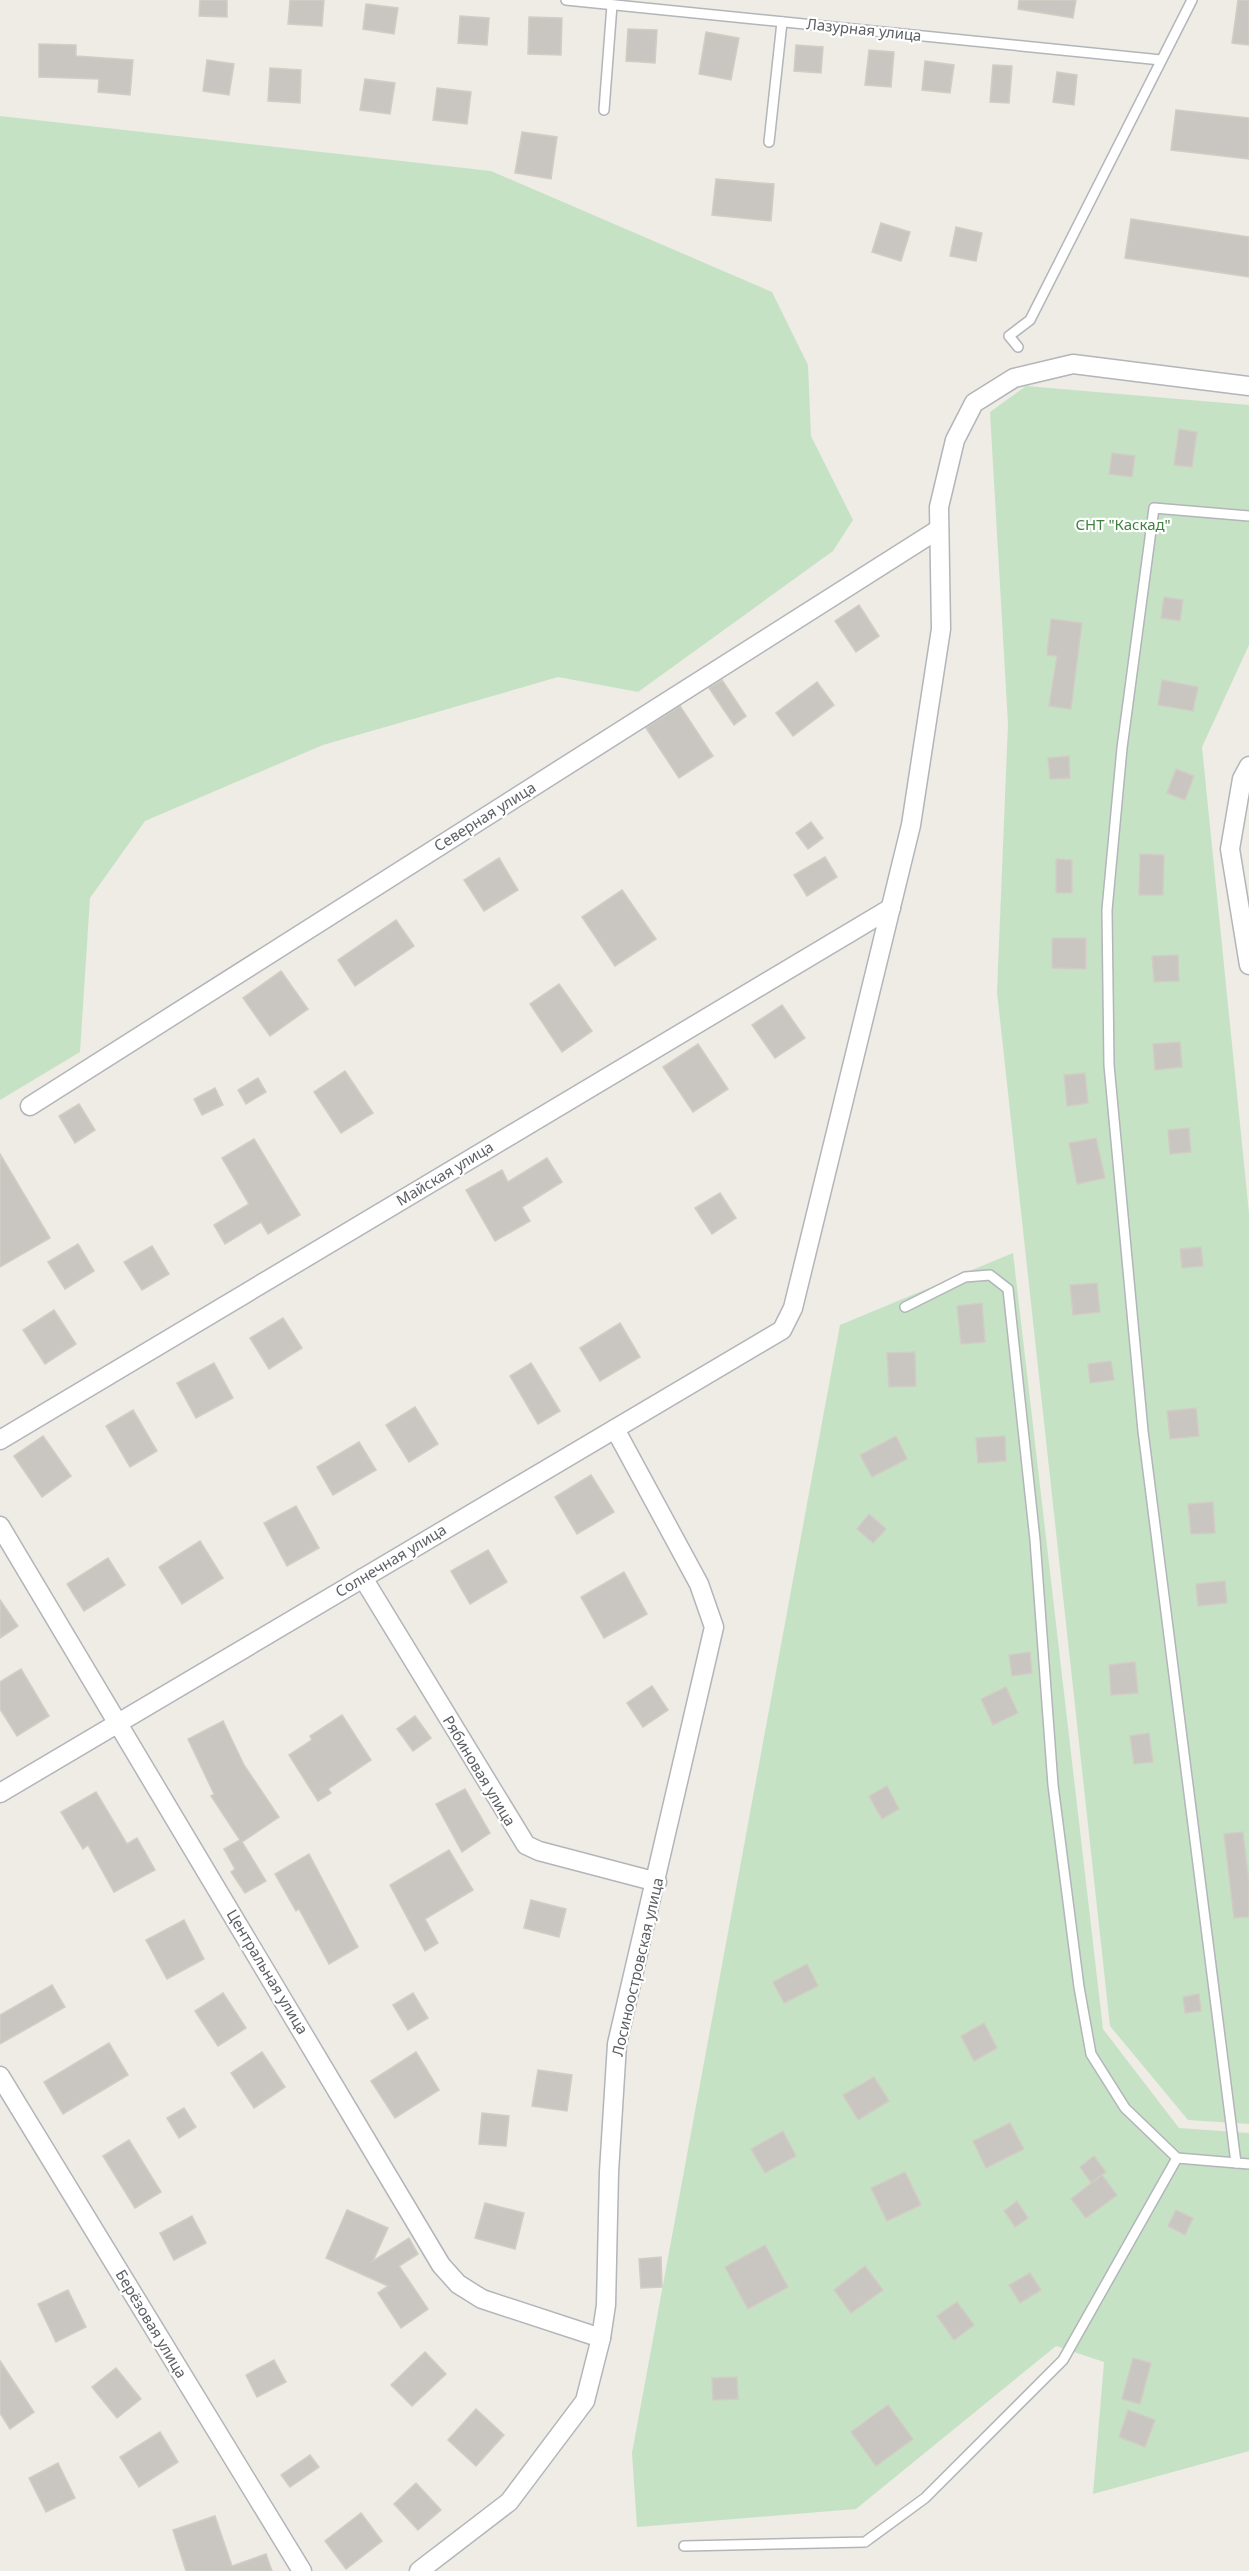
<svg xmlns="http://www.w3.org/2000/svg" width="1249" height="2571" viewBox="0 0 1249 2571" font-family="'Noto Sans',sans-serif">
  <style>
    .green { fill: #c6e2c5 }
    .building { fill: #c9c6c2; stroke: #d2cdc4; stroke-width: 1.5 }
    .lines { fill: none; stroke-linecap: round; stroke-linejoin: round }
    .service-casing { stroke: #b2b5b9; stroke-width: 12 }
    .minor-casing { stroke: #b2b5b9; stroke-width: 21 }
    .service { stroke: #fff; stroke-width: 9 }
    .minor { stroke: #fff; stroke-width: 18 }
    .labels { text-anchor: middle; stroke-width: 4.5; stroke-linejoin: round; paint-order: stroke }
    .street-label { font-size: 15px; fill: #5d6064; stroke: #fff }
    .park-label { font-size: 15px; fill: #3f8141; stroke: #fff }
  </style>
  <rect width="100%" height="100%" fill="#eeece5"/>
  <g class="green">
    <polygon points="0,116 491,171 772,292 808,365 811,436 853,520 833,551 638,692 558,677 323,745 145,821 90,898 80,1052 0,1100"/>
    <polygon points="1026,386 1249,405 1249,645 1202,747 1249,1213 1249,2124 1188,2120 1110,2026 997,992 1008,724 990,412"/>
    <polygon points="1013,1253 1103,2029 1179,2128 1249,2133 1249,2451 1093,2494 1104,2362 1056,2346 856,2509 637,2527 632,2453 840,1325"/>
  </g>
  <g class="building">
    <polygon points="200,0 227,0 227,17 199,16"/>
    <polygon points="290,0 324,0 322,26 288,24"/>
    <polygon points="1019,0 1076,0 1073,18 1018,9"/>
    <polygon points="1238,0 1249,0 1249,45 1232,43"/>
    <polygon points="366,4 398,8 394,34 363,29"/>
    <polygon points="460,16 489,18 487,45 458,43"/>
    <polygon points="529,17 562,18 561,55 528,54"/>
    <polygon points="628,29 657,30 655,63 626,61"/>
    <polygon points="706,32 739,38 731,80 699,74"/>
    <polygon points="39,44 76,45 76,56 133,60 130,95 98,92 99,79 39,77"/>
    <polygon points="796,45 823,47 821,73 794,71"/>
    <polygon points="869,50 894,52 891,87 865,85"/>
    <polygon points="207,60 234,64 229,95 203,91"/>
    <polygon points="925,61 954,65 950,93 922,90"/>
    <polygon points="993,65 1012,66 1009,103 990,102"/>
    <polygon points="270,68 301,70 300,103 268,101"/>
    <polygon points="1057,72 1077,75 1074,105 1053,102"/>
    <polygon points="365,79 395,83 390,114 360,110"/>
    <polygon points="437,88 471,92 467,124 433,120"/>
    <polygon points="1176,110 1249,118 1249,159 1171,150"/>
    <polygon points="522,132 557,137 551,179 515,173"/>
    <polygon points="716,179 774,184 771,221 712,215"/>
    <polygon points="1131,219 1249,237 1249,277 1125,258"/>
    <polygon points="881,223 910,232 901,261 872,252"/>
    <polygon points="956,227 982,233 976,261 950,256"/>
    <polygon points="1179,429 1197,432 1192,467 1174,465"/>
    <polygon points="1112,453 1135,456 1132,477 1109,474"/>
    <polygon points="1164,597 1183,600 1180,621 1161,618"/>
    <polygon points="859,605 879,636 856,652 835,621"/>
    <polygon points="1051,619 1082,623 1071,709 1049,706 1057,656 1047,655"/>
    <polygon points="722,680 746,716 734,725 709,688"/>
    <polygon points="1162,680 1198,687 1193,711 1158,705"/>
    <polygon points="817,682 834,705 793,736 776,713"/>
    <polygon points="680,706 713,756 679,778 646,728"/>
    <polygon points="1069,756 1070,778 1050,779 1048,758"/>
    <polygon points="1176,769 1194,776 1185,800 1167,793"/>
    <polygon points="811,822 823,838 808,849 796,833"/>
    <polygon points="1140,854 1164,855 1163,895 1139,895"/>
    <polygon points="825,857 837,877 807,896 794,875"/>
    <polygon points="499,858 518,890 484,911 464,880"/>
    <polygon points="1056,859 1072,860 1072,893 1056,893"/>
    <polygon points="622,890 656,939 615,966 582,917"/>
    <polygon points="396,920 414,946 355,986 338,960"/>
    <polygon points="1052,938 1086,938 1086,969 1052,968"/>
    <polygon points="1178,955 1179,981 1154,982 1152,956"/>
    <polygon points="281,971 308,1009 270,1036 243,998"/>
    <polygon points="559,984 592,1031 562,1052 530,1004"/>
    <polygon points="782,1005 805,1038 775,1058 752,1025"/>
    <polygon points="1180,1042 1182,1067 1155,1070 1153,1044"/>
    <polygon points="698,1044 728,1089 693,1112 663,1067"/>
    <polygon points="345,1071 373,1113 341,1133 314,1092"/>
    <polygon points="1085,1073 1088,1103 1067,1106 1064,1075"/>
    <polygon points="258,1078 266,1092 246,1104 238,1090"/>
    <polygon points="215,1088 223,1105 202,1115 194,1099"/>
    <polygon points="79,1104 95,1130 75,1143 59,1116"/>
    <polygon points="1189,1128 1191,1152 1170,1154 1168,1130"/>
    <polygon points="1096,1138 1105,1178 1077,1184 1069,1143"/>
    <polygon points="254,1139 300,1215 268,1234 261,1222 225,1244 214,1225 249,1204 222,1158"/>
    <polygon points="0,1154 50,1238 0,1267"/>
    <polygon points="547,1158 562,1182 522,1207 530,1221 495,1241 466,1190 502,1170 508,1182"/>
    <polygon points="720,1193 736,1218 712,1234 695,1208"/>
    <polygon points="78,1244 94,1271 65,1289 48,1262"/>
    <polygon points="152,1246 169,1274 142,1290 124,1262"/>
    <polygon points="1201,1247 1203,1266 1182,1268 1180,1249"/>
    <polygon points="1097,1283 1100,1312 1073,1315 1070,1285"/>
    <polygon points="982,1303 985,1342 961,1344 957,1306"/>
    <polygon points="54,1310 76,1344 45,1364 23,1330"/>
    <polygon points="283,1318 302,1348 269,1369 250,1338"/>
    <polygon points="620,1323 640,1357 600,1381 580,1348"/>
    <polygon points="915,1352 916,1386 889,1387 887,1353"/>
    <polygon points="1111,1361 1114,1380 1090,1383 1088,1364"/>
    <polygon points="214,1363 233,1398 196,1418 177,1383"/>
    <polygon points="531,1363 560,1411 538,1424 510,1376"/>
    <polygon points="415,1407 438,1444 409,1462 386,1425"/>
    <polygon points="1196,1408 1199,1436 1170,1439 1167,1411"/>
    <polygon points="133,1410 157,1451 130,1467 106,1426"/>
    <polygon points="43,1436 71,1476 42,1497 14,1456"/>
    <polygon points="896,1436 907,1459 872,1477 860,1455"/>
    <polygon points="1005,1436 1006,1461 978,1463 976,1438"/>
    <polygon points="359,1442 376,1470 333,1495 317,1467"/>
    <polygon points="591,1475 614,1512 577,1534 555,1497"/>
    <polygon points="1213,1502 1215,1533 1191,1534 1188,1504"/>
    <polygon points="296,1506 319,1548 287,1566 264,1523"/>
    <polygon points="869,1514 886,1529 873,1543 857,1529"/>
    <polygon points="200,1541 223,1578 182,1604 159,1567"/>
    <polygon points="488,1550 507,1582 470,1604 451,1571"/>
    <polygon points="108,1558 125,1585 84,1611 67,1584"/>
    <polygon points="624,1572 647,1614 604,1638 581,1597"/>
    <polygon points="1225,1581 1227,1603 1198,1606 1196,1584"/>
    <polygon points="0,1600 18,1626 0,1638"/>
    <polygon points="1030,1652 1032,1673 1012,1676 1009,1655"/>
    <polygon points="1135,1662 1138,1693 1111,1695 1109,1665"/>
    <polygon points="21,1669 49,1716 17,1736 0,1709 0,1682"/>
    <polygon points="652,1686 668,1710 643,1727 627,1703"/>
    <polygon points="1006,1687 1018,1713 993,1725 981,1699"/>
    <polygon points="342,1715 371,1760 328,1789 331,1793 318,1801 289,1755 312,1740 310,1736"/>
    <polygon points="415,1716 431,1738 413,1751 397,1729"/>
    <polygon points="223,1721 244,1765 279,1817 242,1842 266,1881 245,1893 231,1872 235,1869 224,1849 240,1840 211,1796 214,1794 188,1739"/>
    <polygon points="1149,1733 1153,1762 1134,1764 1130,1736"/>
    <polygon points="887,1786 899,1809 882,1819 869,1796"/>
    <polygon points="465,1789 490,1833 462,1852 436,1804"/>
    <polygon points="96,1792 127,1844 137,1838 155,1870 114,1892 88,1845 83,1849 61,1812"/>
    <polygon points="1243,1832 1249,1882 1249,1917 1234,1918 1224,1834"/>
    <polygon points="449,1850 473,1890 425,1919 438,1943 425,1951 390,1885"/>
    <polygon points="309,1854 358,1947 329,1964 299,1909 296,1911 275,1874"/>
    <polygon points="531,1900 566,1909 559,1937 524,1928"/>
    <polygon points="184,1920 204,1959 167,1979 146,1940"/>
    <polygon points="807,1964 818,1986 784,2003 773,1982"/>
    <polygon points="52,1985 65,2007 0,2044 0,2015"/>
    <polygon points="223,1993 246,2028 218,2046 195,2011"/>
    <polygon points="413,1993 428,2018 408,2030 393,2005"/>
    <polygon points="1199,1994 1201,2011 1185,2013 1183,1997"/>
    <polygon points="984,2023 997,2048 974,2061 961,2036"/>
    <polygon points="109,2043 128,2075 63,2114 44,2082"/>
    <polygon points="262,2052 285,2087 254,2108 231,2073"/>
    <polygon points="416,2052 439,2090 395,2118 371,2081"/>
    <polygon points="538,2070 572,2075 567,2111 532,2106"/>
    <polygon points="874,2077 889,2101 858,2120 843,2095"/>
    <polygon points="184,2108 196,2127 179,2138 167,2118"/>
    <polygon points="482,2113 509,2116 506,2146 479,2144"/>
    <polygon points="1010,2123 1024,2149 986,2168 973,2141"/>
    <polygon points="783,2131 796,2156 765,2173 751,2149"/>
    <polygon points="129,2140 161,2192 135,2208 103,2156"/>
    <polygon points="1094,2156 1106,2172 1091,2183 1080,2167"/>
    <polygon points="905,2172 921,2205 887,2221 871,2188"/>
    <polygon points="1102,2175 1117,2195 1086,2218 1071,2199"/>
    <polygon points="1017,2201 1028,2218 1015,2227 1004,2211"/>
    <polygon points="485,2203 524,2213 515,2249 475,2238"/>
    <polygon points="347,2210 388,2228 373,2261 409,2238 418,2254 399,2266 428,2309 401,2328 378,2293 388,2286 326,2258"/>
    <polygon points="1176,2210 1193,2218 1185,2235 1168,2226"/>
    <polygon points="192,2216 206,2243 174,2260 160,2233"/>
    <polygon points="765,2245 788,2287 748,2309 725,2267"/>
    <polygon points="661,2257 662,2287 641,2288 639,2259"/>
    <polygon points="865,2266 883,2290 851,2313 834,2290"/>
    <polygon points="1030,2273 1041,2290 1020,2303 1009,2285"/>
    <polygon points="68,2290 86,2327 56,2342 38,2304"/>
    <polygon points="957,2302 974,2325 954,2340 937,2316"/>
    <polygon points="425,2352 446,2374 412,2406 391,2385"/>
    <polygon points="1133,2358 1151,2363 1140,2404 1122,2399"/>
    <polygon points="274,2360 286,2382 257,2397 246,2375"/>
    <polygon points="0,2361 34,2412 10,2429 0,2413"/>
    <polygon points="116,2368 141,2399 117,2418 92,2387"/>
    <polygon points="737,2377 738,2399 713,2400 712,2378"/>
    <polygon points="888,2405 913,2439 876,2466 851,2432"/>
    <polygon points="476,2409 504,2435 476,2466 448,2440"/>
    <polygon points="1128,2410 1155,2420 1145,2447 1119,2437"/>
    <polygon points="160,2432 178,2462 139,2487 120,2457"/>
    <polygon points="310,2455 319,2467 290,2487 281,2475"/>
    <polygon points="58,2463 75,2498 46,2512 29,2478"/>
    <polygon points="416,2483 441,2510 418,2530 394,2504"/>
    <polygon points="361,2513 382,2541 346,2569 325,2541"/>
    <polygon points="215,2516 232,2566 266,2554 272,2571 186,2571 173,2530"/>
  </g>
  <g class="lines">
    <g class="service-casing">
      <g id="service">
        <polyline points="566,0 1161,60"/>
        <polyline points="604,110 612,5"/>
        <polyline points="769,142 782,22"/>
        <polyline points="1018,347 1009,336 1030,320 1192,0"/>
        <polyline points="905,1307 965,1277 990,1275 1008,1289 1035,1540 1053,1785 1079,1987 1091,2054 1125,2108 1177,2158 1249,2164"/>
        <polyline points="1236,2163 1143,1431 1109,1065 1107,910 1122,748 1154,508 1249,516"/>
        <polyline points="684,2546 865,2542 925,2498 1063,2360 1177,2158"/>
      </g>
    </g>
    <g class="minor-casing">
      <g id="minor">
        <polyline points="1249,766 1242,779 1230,849 1249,965"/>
        <polyline points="30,1106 939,529"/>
        <polyline points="0,1440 891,908"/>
        <polyline points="0,1526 441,2265 458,2284 482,2299 601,2338"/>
        <polyline points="363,1578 526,1845 539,1851 657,1882"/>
        <polyline points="0,1793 782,1330 793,1308 911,825 941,629 939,507 955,440 974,403 1014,378 1073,364 1249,386"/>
        <polyline points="0,2076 302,2571"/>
        <polyline points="419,2571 509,2502 585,2401 601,2338 606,2305 609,2172 617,2044 714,1627 699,1584 615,1429"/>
      </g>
    </g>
    <use href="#service" class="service"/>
    <use href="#minor" class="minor"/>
  </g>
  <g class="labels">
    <g class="street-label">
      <text transform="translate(864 30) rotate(6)" y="5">Лазурная улица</text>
      <text transform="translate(485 817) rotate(-32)" y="5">Северная улица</text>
      <text transform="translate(445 1174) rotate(-31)" y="5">Майская улица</text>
      <text transform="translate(391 1561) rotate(-31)" y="5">Солнечная улица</text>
      <text transform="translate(479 1771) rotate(59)" y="5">Рябиновая улица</text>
      <text transform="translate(638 1967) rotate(-77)" y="5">Лосиноостровская улица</text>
      <text transform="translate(267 1972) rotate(59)" y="5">Центральная улица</text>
      <text transform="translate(151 2324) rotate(59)" y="5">Берёзовая улица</text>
    </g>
    <g class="park-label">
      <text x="1123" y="530">СНТ "Каскад"</text>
    </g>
  </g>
</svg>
